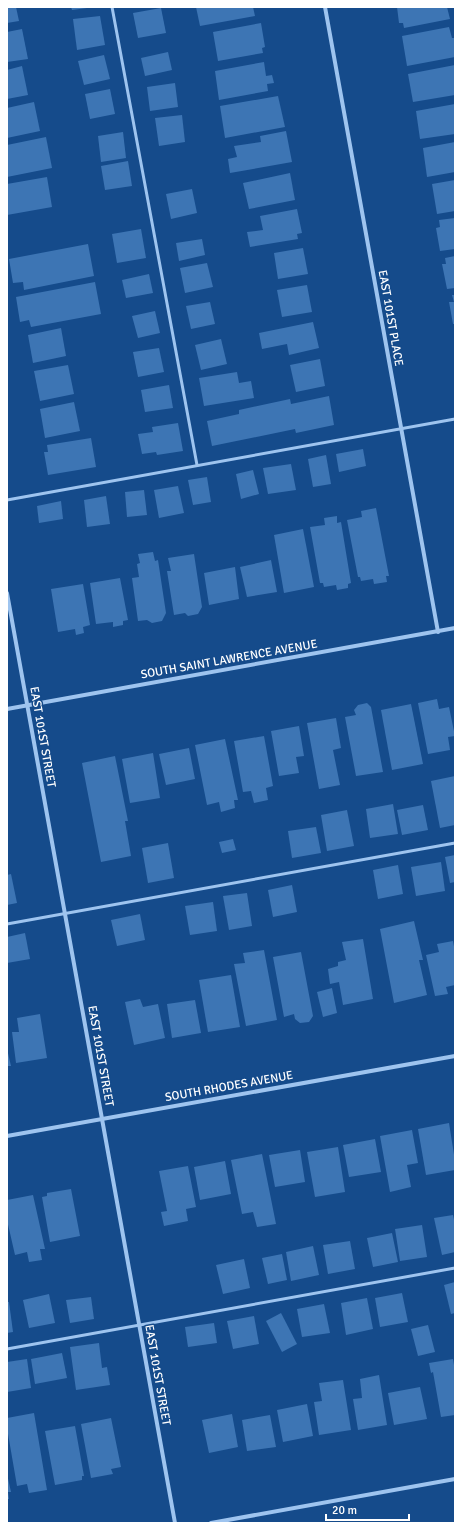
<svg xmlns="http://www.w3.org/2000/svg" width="462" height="1530" viewBox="0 0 462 1530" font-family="Signika,sans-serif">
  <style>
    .building { fill: #3d75b4 }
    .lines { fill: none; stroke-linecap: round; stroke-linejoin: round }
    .service { stroke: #9ec4ef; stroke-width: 3 }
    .minor { stroke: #9ec4ef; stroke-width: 4 }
    .labels { text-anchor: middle; stroke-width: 3; stroke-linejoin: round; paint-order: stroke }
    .street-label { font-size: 12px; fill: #fff; stroke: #154b8b }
  </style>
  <rect width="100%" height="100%" fill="#154b8b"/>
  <g class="building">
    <polygon points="7,7 16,7 19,21 7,23"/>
    <polygon points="71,7 87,7 87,8 72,10"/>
    <polygon points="196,7 253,7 255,16 200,26"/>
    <polygon points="397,7 447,7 450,19 404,28 403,23 399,23"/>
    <polygon points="161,8 166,33 138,38 133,13"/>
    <polygon points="100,16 105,45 77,50 73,19"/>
    <polygon points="261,23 265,47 262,48 263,53 218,61 213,32"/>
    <polygon points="449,27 452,38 455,38 455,57 407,66 402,36"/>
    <polygon points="22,29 28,59 7,62 7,32"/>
    <polygon points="168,52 172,70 145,76 141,58"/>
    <polygon points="104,55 110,79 84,85 78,61"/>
    <polygon points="264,62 266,76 272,75 274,83 267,84 268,91 219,100 215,71"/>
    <polygon points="455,65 455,95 413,102 408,74"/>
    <polygon points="22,66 28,95 7,99 7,70"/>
    <polygon points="175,83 178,107 150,111 147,87"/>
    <polygon points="110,89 115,114 90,119 85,94"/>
    <polygon points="278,96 285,127 225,138 220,106"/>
    <polygon points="34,102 40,131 7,138 7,108"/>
    <polygon points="455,104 455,134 420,139 416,111"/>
    <polygon points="182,115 185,142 159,146 155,118"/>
    <polygon points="286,131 292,162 230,173 228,159 237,157 234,146 261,142 260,136"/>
    <polygon points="123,132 126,158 101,162 98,136"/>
    <polygon points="46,137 52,168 7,177 7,145"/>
    <polygon points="455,142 455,172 427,177 423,148"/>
    <polygon points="128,161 132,186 105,190 101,166"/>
    <polygon points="290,173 295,200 249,209 243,183"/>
    <polygon points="47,177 52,207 7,215 7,184"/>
    <polygon points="455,180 455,211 437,214 432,184"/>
    <polygon points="192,189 197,213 171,219 166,194"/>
    <polygon points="297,209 302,233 297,234 298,239 250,247 247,232 263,230 260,216"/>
    <polygon points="455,218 455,249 440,251 436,228 440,227 439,220"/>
    <polygon points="141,229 146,258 117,263 112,234"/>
    <polygon points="202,239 205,255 179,261 176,243"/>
    <polygon points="88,244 94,276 24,290 23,282 13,283 9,259"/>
    <polygon points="303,248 308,274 278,279 274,253"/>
    <polygon points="455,256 455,288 447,289 442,264 446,264 445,258"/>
    <polygon points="207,263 213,287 185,293 180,268"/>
    <polygon points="149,274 153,293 126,298 122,280"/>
    <polygon points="95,282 101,314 31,327 29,320 20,322 16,297"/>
    <polygon points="307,285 312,312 282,317 277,290"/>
    <polygon points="452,295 455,295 455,324 453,324 449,302 454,302"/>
    <polygon points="210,302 215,324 191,329 186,306"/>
    <polygon points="155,311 160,333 138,338 132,316"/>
    <polygon points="313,322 319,348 289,355 287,344 262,349 259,333"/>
    <polygon points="61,328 66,356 33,363 28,335"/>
    <polygon points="221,339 227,364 201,370 195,345"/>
    <polygon points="159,348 164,372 138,377 133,352"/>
    <polygon points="320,359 325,386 296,392 290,365"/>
    <polygon points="68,365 74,394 40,401 34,371"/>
    <polygon points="237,372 239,383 251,381 254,398 204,406 199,378"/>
    <polygon points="169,385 173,408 145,412 141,390"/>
    <polygon points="329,396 334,425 296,433 295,429 212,446 207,421 239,414 239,410 290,399 291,404"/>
    <polygon points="74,402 80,431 45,438 40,409"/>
    <polygon points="178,423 183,451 157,455 156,452 142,454 138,434 153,432 152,427"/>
    <polygon points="91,438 96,467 48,475 44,452 48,452 47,445"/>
    <polygon points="363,449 366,466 339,472 336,454"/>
    <polygon points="326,455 331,484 313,487 308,459"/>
    <polygon points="291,464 296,490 268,494 263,468"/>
    <polygon points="253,470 259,494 241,499 236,474"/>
    <polygon points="207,477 211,502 193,505 188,480"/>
    <polygon points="178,486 184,513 159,518 154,490"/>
    <polygon points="144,490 147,515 127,517 125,492"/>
    <polygon points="106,496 110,524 87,527 84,500"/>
    <polygon points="61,501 63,519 39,523 37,506"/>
    <polygon points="376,508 389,576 386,576 387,582 374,584 373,579 361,581 360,577 358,577 347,520 362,517 361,511"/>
    <polygon points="337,516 337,523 341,522 351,583 348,584 348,588 337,590 336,585 324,587 323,583 320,583 310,527 325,525 324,518"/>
    <polygon points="303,529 314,587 284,593 274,535"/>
    <polygon points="153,552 155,561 158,560 166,613 162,621 152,623 147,620 138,621 132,578 139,577 137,564 140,563 138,554"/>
    <polygon points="194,554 202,607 198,614 188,616 185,613 174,615 167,571 171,571 168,558"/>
    <polygon points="271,560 277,592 247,597 240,567"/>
    <polygon points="235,567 239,599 209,605 204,573"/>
    <polygon points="120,578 128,620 123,621 123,625 113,627 113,622 96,624 90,583"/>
    <polygon points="83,584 90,625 83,627 84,633 76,635 75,629 58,632 51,589"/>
    <polygon points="437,699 439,709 449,707 455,736 448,737 450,750 428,754 418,703"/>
    <polygon points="367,703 371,707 383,772 356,776 345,717 356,715 354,710 358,705"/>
    <polygon points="411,704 423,764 392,770 381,710"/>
    <polygon points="336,718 341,748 333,750 340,785 319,789 307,723"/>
    <polygon points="299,726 304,756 296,757 299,773 279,776 271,731"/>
    <polygon points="264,736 273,786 266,788 268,800 254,803 251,791 243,792 234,741"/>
    <polygon points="225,739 238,800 234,800 235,808 221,812 219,802 207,805 195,745"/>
    <polygon points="189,748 195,779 166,785 159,754"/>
    <polygon points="153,753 160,798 130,803 122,759"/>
    <polygon points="115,756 128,821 125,821 131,856 101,862 82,763"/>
    <polygon points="455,776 455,825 440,828 431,781"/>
    <polygon points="393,804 398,834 370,838 366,809"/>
    <polygon points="423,805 428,830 402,835 397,810"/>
    <polygon points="347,810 354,846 327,851 321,815"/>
    <polygon points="316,827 321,853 292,858 288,831"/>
    <polygon points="233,839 236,850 222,853 219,842"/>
    <polygon points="168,843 174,878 148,883 142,848"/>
    <polygon points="455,855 455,882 450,883 445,857"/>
    <polygon points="441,862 445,891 416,896 411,867"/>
    <polygon points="398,865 403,894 378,899 373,870"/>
    <polygon points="11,874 17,903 7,905 7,875"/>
    <polygon points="292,885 297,912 273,917 268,890"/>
    <polygon points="247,893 252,926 229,930 223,896"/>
    <polygon points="213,902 217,931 190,935 185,906"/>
    <polygon points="140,914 145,940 117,946 111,920"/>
    <polygon points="414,921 423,960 419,960 427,995 394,1003 380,929"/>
    <polygon points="25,933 30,959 7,963 7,937"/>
    <polygon points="363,939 373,999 343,1005 339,982 330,984 328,969 338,966 338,962 346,960 342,942"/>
    <polygon points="453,941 455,952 455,985 446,987 448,994 435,996 426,955 439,952 437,944"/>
    <polygon points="264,950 277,1020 246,1026 234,964 245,963 243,953"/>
    <polygon points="301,952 313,1016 309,1022 300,1023 295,1019 294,1014 284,1017 273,957"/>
    <polygon points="231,975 240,1027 208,1032 199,980"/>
    <polygon points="332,988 337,1013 323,1017 317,992"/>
    <polygon points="140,999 143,1007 158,1004 165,1038 134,1045 125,1002"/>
    <polygon points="195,1000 201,1033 172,1038 167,1004"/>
    <polygon points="40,1014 47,1058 16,1063 12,1032 19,1032 17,1018"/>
    <polygon points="7,1049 11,1066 7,1066"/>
    <polygon points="449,1123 455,1161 455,1170 426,1175 418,1129"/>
    <polygon points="412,1130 418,1163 407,1165 411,1187 390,1192 380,1136"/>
    <polygon points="375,1139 381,1172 349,1177 343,1145"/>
    <polygon points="338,1147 345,1192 315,1197 307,1152"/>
    <polygon points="300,1150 305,1182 275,1187 269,1155"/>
    <polygon points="262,1154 276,1224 257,1227 253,1212 242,1214 231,1160"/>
    <polygon points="225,1161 231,1194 200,1200 194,1167"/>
    <polygon points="188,1166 196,1207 186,1209 188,1221 164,1226 161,1212 167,1211 159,1171"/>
    <polygon points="71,1189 80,1236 50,1242 42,1197 47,1196 47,1193"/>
    <polygon points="33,1195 45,1249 40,1249 42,1260 29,1262 27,1252 15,1255 7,1220 7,1200"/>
    <polygon points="453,1215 455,1224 455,1252 442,1255 434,1218"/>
    <polygon points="422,1225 427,1257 400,1261 395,1229"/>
    <polygon points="392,1233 398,1262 373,1267 367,1238"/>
    <polygon points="350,1241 355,1269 328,1274 323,1245"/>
    <polygon points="313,1246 319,1275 291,1281 286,1252"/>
    <polygon points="282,1254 287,1280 268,1284 262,1258"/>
    <polygon points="244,1259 250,1288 223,1294 216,1265"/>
    <polygon points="455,1282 455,1313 451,1314 444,1285"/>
    <polygon points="402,1293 408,1322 380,1327 375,1298"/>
    <polygon points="49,1294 55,1323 29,1328 23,1300"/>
    <polygon points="91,1297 94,1319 70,1323 66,1300"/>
    <polygon points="367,1298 373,1329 346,1335 341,1303"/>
    <polygon points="7,1302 9,1302 13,1332 7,1333"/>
    <polygon points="324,1304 330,1333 302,1337 297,1309"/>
    <polygon points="281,1313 297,1344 282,1352 266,1321"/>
    <polygon points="254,1316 259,1344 233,1349 227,1321"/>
    <polygon points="214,1323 217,1343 188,1347 185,1327"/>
    <polygon points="428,1325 435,1352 418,1356 411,1329"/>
    <polygon points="99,1343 102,1368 107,1367 110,1385 76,1390 70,1347"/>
    <polygon points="62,1353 67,1378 35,1384 31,1359"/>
    <polygon points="27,1359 31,1388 7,1392 7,1362"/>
    <polygon points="453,1359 455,1371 455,1415 441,1417 433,1372 431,1373 429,1363"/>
    <polygon points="379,1375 387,1425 358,1430 353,1399 362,1398 360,1379"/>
    <polygon points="343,1380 351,1430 319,1435 314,1402 322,1401 319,1383"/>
    <polygon points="420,1387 427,1419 394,1425 388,1393"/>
    <polygon points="307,1404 313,1436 283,1442 277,1410"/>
    <polygon points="34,1413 47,1490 29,1493 27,1484 17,1486 7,1428 7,1418"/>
    <polygon points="232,1414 238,1447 209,1453 202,1420"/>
    <polygon points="270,1415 276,1447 247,1451 242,1420"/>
    <polygon points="111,1418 121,1467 111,1469 113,1474 91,1478 81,1424"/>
    <polygon points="75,1426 84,1476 82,1476 82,1480 55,1485 45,1431"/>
    <polygon points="7,1474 11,1492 8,1492 9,1499 7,1499"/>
  </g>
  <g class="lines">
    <g class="service">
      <polyline points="112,7 197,465"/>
      <polyline points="7,500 455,419"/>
      <polyline points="7,924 455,843"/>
      <polyline points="7,1349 455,1268"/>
    </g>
    <g class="minor">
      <polyline points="325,7 438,632"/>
      <polyline points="7,593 175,1523"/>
      <polyline points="7,709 455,628"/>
      <polyline points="7,1136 455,1056"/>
      <polyline points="211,1523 455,1479"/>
    </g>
  </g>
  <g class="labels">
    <g class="street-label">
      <text transform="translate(391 318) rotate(80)" y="4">EAST 101ST PLACE</text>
      <text transform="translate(229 659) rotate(-10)" y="4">SOUTH SAINT LAWRENCE AVENUE</text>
      <text transform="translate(43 737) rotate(80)" y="4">EAST 101ST STREET</text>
      <text transform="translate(101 1056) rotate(80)" y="4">EAST 101ST STREET</text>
      <text transform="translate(229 1086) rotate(-10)" y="4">SOUTH RHODES AVENUE</text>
      <text transform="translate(158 1375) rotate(80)" y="4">EAST 101ST STREET</text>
    </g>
  </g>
  <rect width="462" height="1530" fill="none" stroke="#ffffff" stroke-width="16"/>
  <path d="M326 1514v6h83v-6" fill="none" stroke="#ffffff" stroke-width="2"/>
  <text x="332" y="1514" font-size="12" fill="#ffffff" stroke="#154b8b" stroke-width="3" paint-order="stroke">20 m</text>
</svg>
